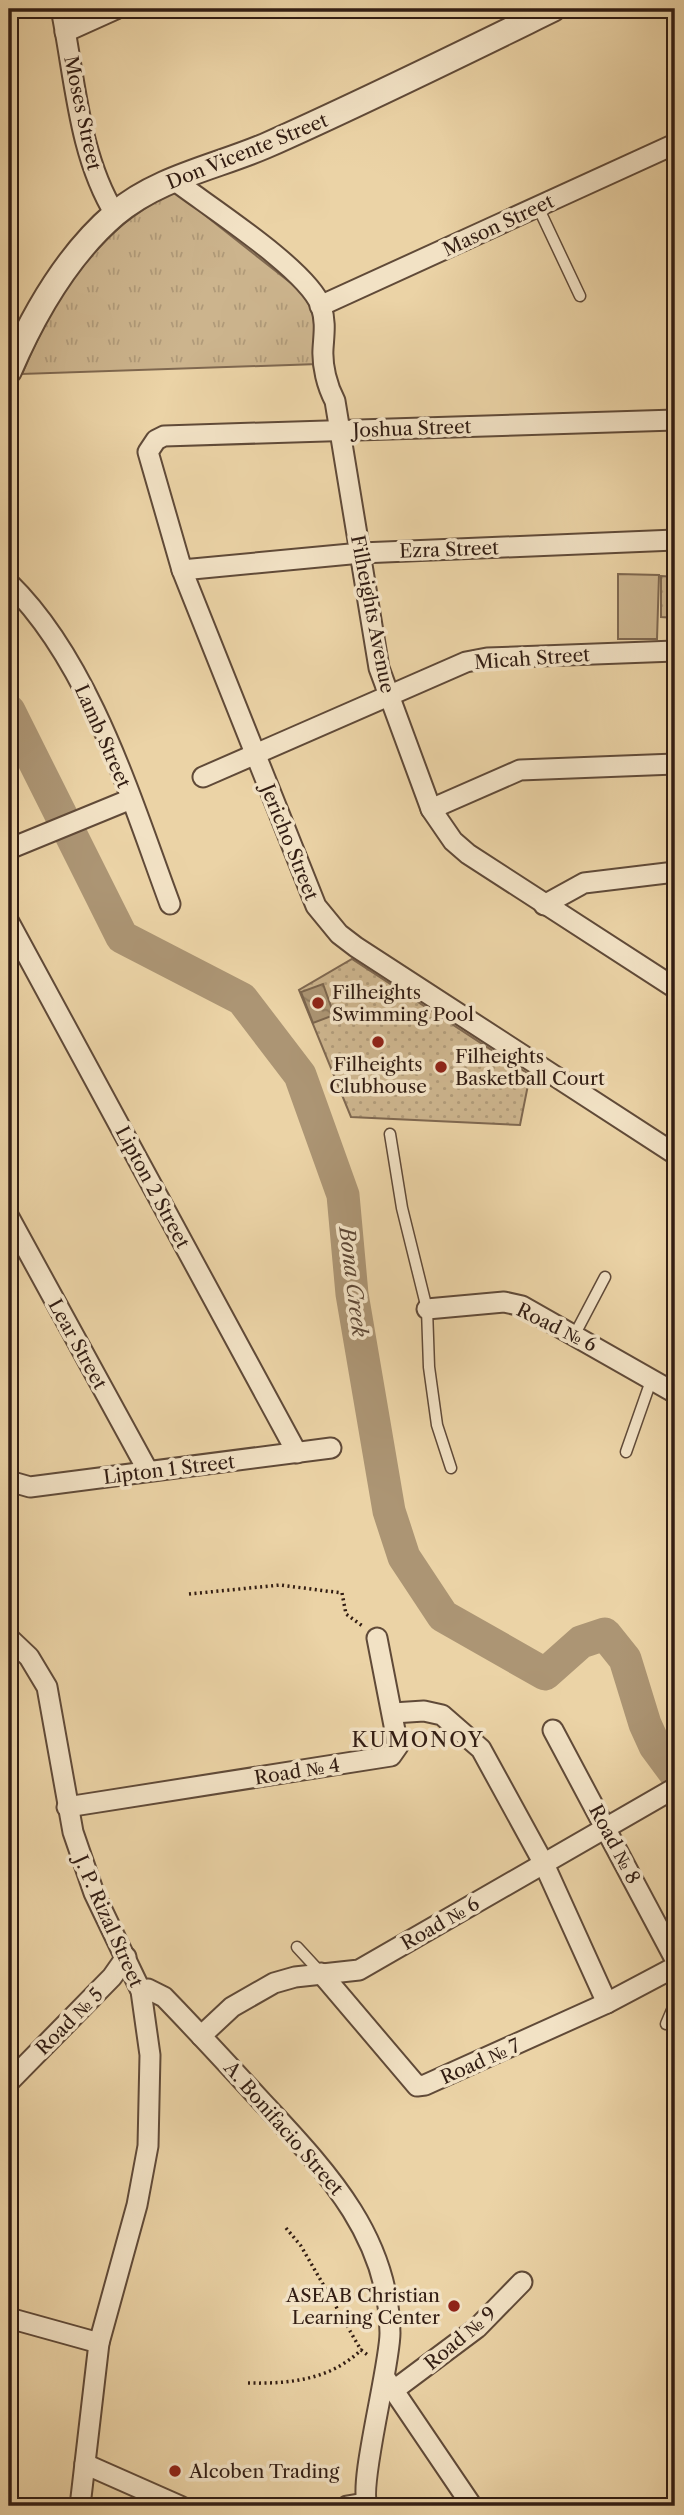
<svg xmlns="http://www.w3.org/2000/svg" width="684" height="2515" viewBox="0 0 684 2515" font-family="'Libre Caslon Text',serif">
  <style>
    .grass { fill: url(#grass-tufts); stroke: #7f6850; stroke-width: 2 }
    .park { fill: url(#park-dots); stroke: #7f6850; stroke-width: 2 }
    .pitch { fill: #ccb48d; stroke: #7f6850; stroke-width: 2 }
    .water { fill: url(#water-ripples); stroke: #7b654d; stroke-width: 2 }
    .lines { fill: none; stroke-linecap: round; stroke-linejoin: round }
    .river { stroke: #ac9574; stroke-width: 33 }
    .service-casing { stroke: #604a38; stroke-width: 13 }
    .minor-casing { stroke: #604a38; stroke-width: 23 }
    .tertiary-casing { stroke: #604a38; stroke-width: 28 }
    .path { stroke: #321d13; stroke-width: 3.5; stroke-dasharray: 2 3.5; stroke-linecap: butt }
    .service { stroke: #f2e2c5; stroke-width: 10 }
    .minor { stroke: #f2e2c5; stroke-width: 19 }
    .tertiary { stroke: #f2e2c5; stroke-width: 24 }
    .poi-dot { fill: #8f2418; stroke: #f2e2c5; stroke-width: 2.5 }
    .labels { text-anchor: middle; stroke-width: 7; stroke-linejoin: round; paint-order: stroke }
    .street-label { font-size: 19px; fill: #321d13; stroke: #f2e2c5 }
    .poi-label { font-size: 19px; fill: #321d13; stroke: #f2e2c5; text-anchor: start }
    .water-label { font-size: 21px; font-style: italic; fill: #5d4735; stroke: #f2e2c5 }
    .neighbourhood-label { font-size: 21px; letter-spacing: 2px; fill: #321d13; stroke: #f2e2c5 }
  </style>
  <defs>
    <pattern id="grass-tufts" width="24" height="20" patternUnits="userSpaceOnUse" patternTransform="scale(1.75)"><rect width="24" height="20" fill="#ccb48d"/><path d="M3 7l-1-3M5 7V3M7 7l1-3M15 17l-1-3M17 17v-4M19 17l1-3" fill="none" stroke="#b09a79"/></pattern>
    <pattern id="park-dots" width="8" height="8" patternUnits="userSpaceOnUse" patternTransform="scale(1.75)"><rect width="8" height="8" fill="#ccb48d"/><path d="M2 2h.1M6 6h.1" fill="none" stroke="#b09a79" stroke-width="1.8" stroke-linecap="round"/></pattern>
    <pattern id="water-ripples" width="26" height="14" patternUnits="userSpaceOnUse" patternTransform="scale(1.75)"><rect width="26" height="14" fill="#ac9574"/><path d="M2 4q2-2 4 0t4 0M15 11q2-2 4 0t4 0" fill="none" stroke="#8d795e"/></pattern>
  </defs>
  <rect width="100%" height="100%" fill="#ebd3a6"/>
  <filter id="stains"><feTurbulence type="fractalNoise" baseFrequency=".00286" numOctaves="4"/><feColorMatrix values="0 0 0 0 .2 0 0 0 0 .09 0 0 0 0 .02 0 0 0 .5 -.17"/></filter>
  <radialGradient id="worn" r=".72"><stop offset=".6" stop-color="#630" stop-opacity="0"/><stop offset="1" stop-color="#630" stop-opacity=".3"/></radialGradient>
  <path class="grass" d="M173 190 301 291 314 313 318 364 22 374C45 319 74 267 120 227 136 213 156 202 173 190Z"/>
  <g class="park">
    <polygon points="661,576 675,577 675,618 661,617"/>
    <polygon points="352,959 530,1075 520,1125 351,1117 299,990"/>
  </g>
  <polygon class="pitch" points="618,574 659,575 657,639 618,639"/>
  <polygon class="water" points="323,984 334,1015 313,1023 301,992"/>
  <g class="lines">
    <polyline class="river" points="9,711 122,937 242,999 300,1075 343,1195 352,1294 389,1511 404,1557 443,1616 545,1674 581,1642 605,1634 625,1659 645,1724 655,1746 675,1773"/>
    <g class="service-casing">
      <g id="service">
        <polyline points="538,207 580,296"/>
        <polyline points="390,1134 402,1208 427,1309 429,1367 437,1425 451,1468"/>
        <polyline points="575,1334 605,1277"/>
        <polyline points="626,1452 652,1378"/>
        <polyline points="297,1947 321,1973"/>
        <polyline points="666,2024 675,2003"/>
      </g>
    </g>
    <g class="minor-casing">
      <g id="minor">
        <path d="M61 9C75 76 78 154 115 214"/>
        <polyline points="65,32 116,9"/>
        <path d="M174 180C208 206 307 269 321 306 326 322 324 333 323 349 322 366 327 386 335 401L379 668 431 809 453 841 468 854 675 988"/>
        <polyline points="320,306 675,144"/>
        <polyline points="675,420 164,436 156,440 148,452 182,570 316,906 339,934 356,947 675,1154"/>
        <polyline points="182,570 361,553 675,540"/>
        <path d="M9 583C90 662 131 799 170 904"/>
        <polyline points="203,777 466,662 487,658 675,651"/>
        <polyline points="431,809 520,770 675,764"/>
        <polyline points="9,849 131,799"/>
        <polyline points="544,905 584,883 675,872"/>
        <polyline points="9,922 297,1453"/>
        <polyline points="9,1217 148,1471"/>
        <polyline points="427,1309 504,1302 522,1306 675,1393"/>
        <polyline points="9,1481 30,1487 331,1448"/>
        <polyline points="9,1638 29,1657 47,1687 73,1832 94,1893 141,1991 150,2055 148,2146 137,2205 99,2343 80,2506"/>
        <polyline points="393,1713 424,1711 442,1715 481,1749 544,1864 607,2003"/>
        <polyline points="553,1730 675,1959"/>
        <polyline points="67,1807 391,1756 398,1746 377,1638"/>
        <polyline points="321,1973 417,2086 425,2085 607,2003 675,1967"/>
        <path d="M141 1991 148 1989 164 1997C199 2033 232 2069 266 2106 327 2172 389 2237 390 2333 390 2367 357 2488 368 2506"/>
        <polyline points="201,2036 232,2007 274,1983 295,1977 359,1970 675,1788"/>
        <polyline points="9,2082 112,1977 126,1957"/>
        <polyline points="9,2318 99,2343"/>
        <polyline points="386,2379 472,2506"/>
        <polyline points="394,2390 477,2328 522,2282"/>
        <polyline points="85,2464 180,2506"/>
        <polyline points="347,2506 365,2503"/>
      </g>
    </g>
    <g class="tertiary-casing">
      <path id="tertiary" d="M9 371C34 313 67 255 115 214 157 178 216 167 265 146 362 103 457 56 553 9"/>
    </g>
    <g class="path">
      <polyline points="189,1594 280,1585 342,1593 346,1614 364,1627"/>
      <polyline points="286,2228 301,2246 361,2350"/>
      <path d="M248 2383C289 2384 330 2380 361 2350L369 2356"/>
    </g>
    <use href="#service" class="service"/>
    <use href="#minor" class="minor"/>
    <use href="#tertiary" class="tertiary"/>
  </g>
  <g class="poi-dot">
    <circle cx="318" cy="1003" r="7"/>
    <circle cx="378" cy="1042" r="7"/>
    <circle cx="441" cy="1067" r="7"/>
    <circle cx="454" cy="2306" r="7"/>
    <circle cx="175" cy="2471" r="7"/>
  </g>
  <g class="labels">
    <g class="street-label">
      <text transform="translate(83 113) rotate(78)" y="7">Moses Street</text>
      <text transform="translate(247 151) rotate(-22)" y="7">Don Vicente Street</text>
      <text transform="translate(498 225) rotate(-25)" y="7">Mason Street</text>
      <text transform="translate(412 428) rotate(-2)" y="7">Joshua Street</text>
      <text transform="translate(449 549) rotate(-2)" y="7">Ezra Street</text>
      <text transform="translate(373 614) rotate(79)" y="7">Filheights Avenue</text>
      <text transform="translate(532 658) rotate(-4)" y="7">Micah Street</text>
      <text transform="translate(103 736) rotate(66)" y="7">Lamb Street</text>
      <text transform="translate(290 842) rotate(68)" y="7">Jericho Street</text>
      <text transform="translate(153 1187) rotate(62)" y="7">Lipton 2 Street</text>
      <text transform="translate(557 1327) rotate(26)" y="7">Road № 6</text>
      <text transform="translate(78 1344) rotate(61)" y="7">Lear Street</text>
      <text transform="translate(169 1469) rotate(-7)" y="7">Lipton 1 Street</text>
      <text transform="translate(297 1771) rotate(-9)" y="7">Road № 4</text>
      <text transform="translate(615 1844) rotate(62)" y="7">Road № 8</text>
      <text transform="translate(109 1921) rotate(66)" y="7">J. P. Rizal Street</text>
      <text transform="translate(440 1923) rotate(-30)" y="7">Road № 6</text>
      <text transform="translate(69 2021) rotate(-45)" y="7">Road № 5</text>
      <text transform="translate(480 2061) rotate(-24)" y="7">Road № 7</text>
      <text transform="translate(284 2128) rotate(49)" y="7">A. Bonifacio Street</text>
      <text transform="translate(460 2338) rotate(-40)" y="7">Road № 9</text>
    </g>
    <g class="poi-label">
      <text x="332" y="999">Filheights<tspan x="332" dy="22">Swimming Pool</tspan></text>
      <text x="455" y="1063">Filheights<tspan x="455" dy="22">Basketball Court</tspan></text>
      <text x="378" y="1071" text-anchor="middle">Filheights<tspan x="378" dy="22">Clubhouse</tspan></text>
      <text x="440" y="2302" text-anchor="end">ASEAB Christian<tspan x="440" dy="22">Learning Center</tspan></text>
      <text x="189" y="2478">Alcoben Trading</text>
    </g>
    <g class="water-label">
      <text transform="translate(353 1282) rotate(83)" y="7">Bona Creek</text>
    </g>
    <g class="neighbourhood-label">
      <text x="418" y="1747">KUMONOY</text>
    </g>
  </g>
  <rect width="684" height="2515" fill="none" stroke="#ebd3a6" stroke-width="35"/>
  <rect x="10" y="10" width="663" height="2494" fill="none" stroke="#321d13" stroke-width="3.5"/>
  <rect x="18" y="18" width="649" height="2480" fill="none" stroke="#321d13" stroke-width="2"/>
  <rect width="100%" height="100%" filter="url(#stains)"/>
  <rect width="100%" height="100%" fill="url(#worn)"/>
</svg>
